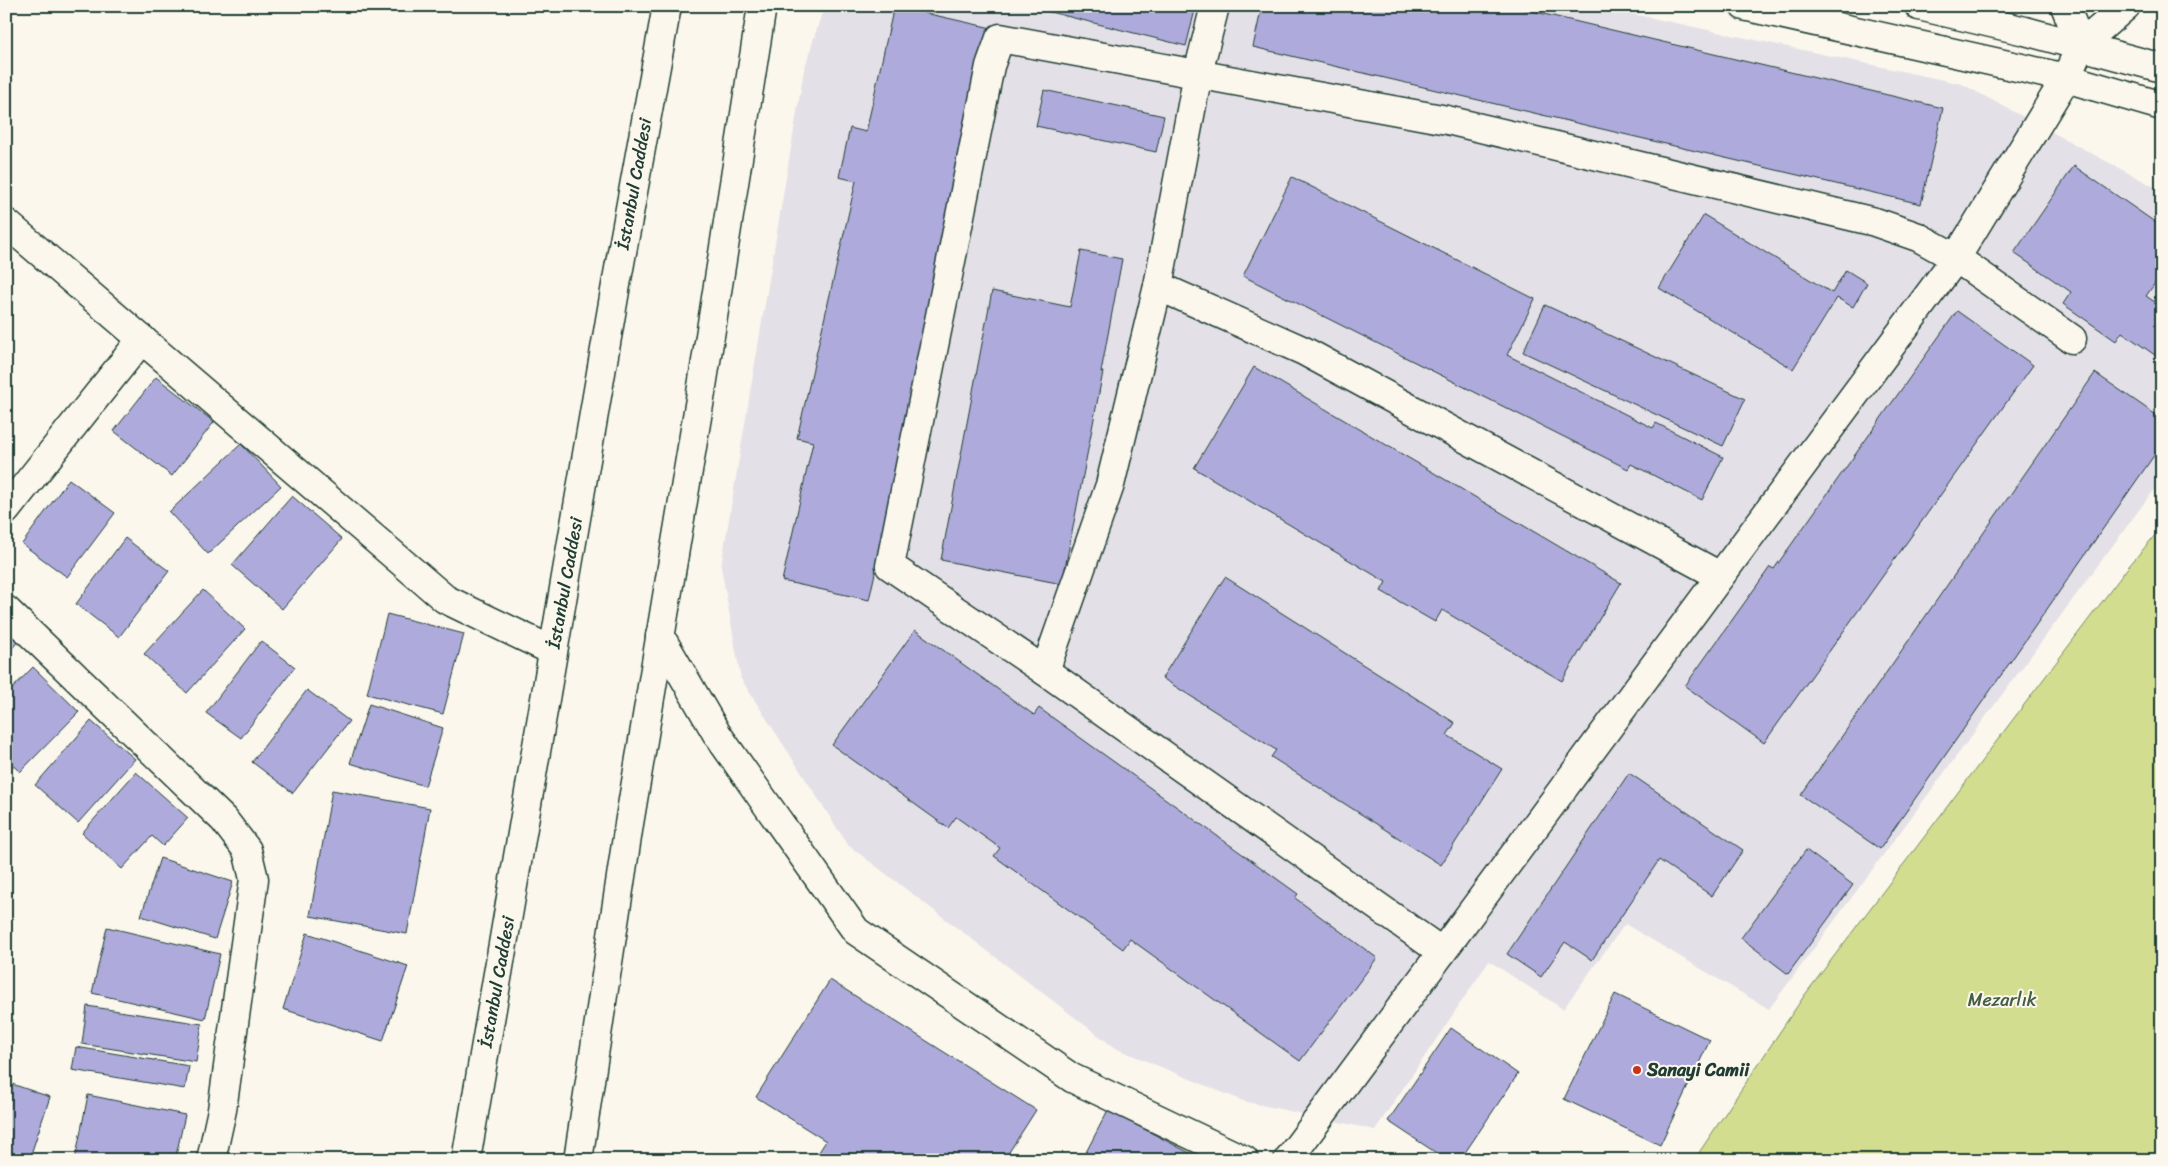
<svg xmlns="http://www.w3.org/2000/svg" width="2168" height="1166" viewBox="0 0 2168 1166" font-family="Sriracha,sans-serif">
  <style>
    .built { fill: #e4e0e7 }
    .green { fill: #d2dd90; stroke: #788d62 }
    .building { fill: #aeabdc; stroke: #1f3d34 }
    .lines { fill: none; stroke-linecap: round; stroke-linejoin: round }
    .minor-casing { stroke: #1f3d34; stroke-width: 31 }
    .tertiary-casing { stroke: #1f3d34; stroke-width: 31 }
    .primary-casing { stroke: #1f3d34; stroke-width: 31 }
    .minor { stroke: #fbf7ec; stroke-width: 28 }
    .tertiary { stroke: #fbf7ec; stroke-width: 28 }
    .primary { stroke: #fbf7ec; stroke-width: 28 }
    .poi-dot { fill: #c8321e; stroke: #fbf7ec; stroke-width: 2 }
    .labels { text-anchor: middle; stroke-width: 4; stroke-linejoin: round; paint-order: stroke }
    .street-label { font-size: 18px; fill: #1f3d34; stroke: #fbf7ec }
    .park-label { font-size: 18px; fill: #435d46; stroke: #fbf7ec }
    .poi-label { font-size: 18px; font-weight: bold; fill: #1f3d34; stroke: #fbf7ec; text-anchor: start }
  </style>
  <rect width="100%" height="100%" fill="#fbf7ec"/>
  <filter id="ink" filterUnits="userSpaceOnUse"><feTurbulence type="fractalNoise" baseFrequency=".02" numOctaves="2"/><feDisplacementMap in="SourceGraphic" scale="10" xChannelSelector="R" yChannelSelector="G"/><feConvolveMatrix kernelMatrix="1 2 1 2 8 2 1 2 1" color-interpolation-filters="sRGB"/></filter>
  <g filter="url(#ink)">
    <polygon class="built" points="824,6 1595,6 1962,84 2162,191 2162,479 1769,1009 1625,924 1563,1009 1489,961 1375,1130 1243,1101 1115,1048 848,845 741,679 721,567 804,70"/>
    <polygon class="green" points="2162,527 2162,1160 1694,1160 1804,996 2129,566"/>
    <g class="building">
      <polygon points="894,6 996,29 869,600 782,581 813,442 797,438 856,181 839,177 850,128 866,132"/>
      <polygon points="1026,6 1196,6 1186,46"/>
      <polygon points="1262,6 1510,6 1943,108 1921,204 1253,47"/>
      <polygon points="1044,90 1164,116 1156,152 1036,126"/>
      <polygon points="2074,166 2162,227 2162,273 2146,296 2162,307 2162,360 2122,332 2116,341 2063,304 2071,292 2014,253"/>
      <polygon points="1292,177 1535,299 1507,355 1653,428 1656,423 1723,457 1702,500 1631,464 1628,469 1243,276"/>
      <polygon points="1704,215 1832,293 1846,270 1867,283 1853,307 1837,298 1793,369 1659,288"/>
      <polygon points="1081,251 1122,259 1101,372 1103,372 1062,584 941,560 992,291 1070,307"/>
      <polygon points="1545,305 1745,399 1723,446 1523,352"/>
      <polygon points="1957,311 2033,365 1764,743 1685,686 1770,567 1774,569"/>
      <polygon points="1254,367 1621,583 1562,681 1442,610 1435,622 1381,591 1386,582 1194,468"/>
      <polygon points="2095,373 2162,419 2162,444 1880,849 1801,795"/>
      <polygon points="156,377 214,422 172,476 114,431"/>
      <polygon points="241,444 281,486 208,554 169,512"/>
      <polygon points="69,479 115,513 67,577 22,544"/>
      <polygon points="292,496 342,539 282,609 232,565"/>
      <polygon points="125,538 169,571 119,637 76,604"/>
      <polygon points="1225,577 1455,723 1447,735 1502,769 1441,865 1271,757 1276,750 1162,678"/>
      <polygon points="203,590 245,629 187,693 144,654"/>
      <polygon points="387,614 464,634 443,714 367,694"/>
      <polygon points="915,630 1034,715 1039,708 1298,894 1295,898 1377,958 1300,1061 1130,939 1123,949 994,856 1000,848 956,817 948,828 832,745"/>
      <polygon points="6,631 19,640 6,656"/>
      <polygon points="261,641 295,667 241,738 206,713"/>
      <polygon points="33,667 79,712 20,772 6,759 6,695"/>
      <polygon points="307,690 349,721 293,793 252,762"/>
      <polygon points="369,704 443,728 425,786 350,763"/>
      <polygon points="91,721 135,759 78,823 35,785"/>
      <polygon points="136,772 188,818 163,846 152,836 122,869 82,833"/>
      <polygon points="1629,773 1743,850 1712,896 1659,860 1592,960 1565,942 1541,977 1507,954"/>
      <polygon points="332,790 430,808 407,934 310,916"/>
      <polygon points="1806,850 1853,885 1788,974 1741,938"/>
      <polygon points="160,858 233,882 215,939 141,916"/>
      <polygon points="107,927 220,954 205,1019 92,993"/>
      <polygon points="307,933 408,966 383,1041 283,1009"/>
      <polygon points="830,980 1036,1110 1004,1160 814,1160 826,1141 756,1097"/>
      <polygon points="1615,994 1710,1040 1660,1145 1564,1099"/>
      <polygon points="87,1006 202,1024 196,1062 82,1044"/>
      <polygon points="1451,1028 1518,1074 1460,1160 1447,1160 1388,1121"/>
      <polygon points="76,1047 189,1066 185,1089 72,1070"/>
      <polygon points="6,1082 50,1097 29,1160 16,1160 6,1156"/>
      <polygon points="88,1095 185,1115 175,1160 75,1160"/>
      <polygon points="1108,1110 1203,1160 1082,1160"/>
    </g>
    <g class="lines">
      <g class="minor-casing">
        <g id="minor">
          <polyline points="2081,45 2126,6"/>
          <polyline points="6,223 445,599 553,651"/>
          <polyline points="1158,286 1304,351 1720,576"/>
          <polyline points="6,510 142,339"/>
          <polyline points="6,610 224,820 247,850 254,879 222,1110 211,1160"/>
          <polyline points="1045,671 1110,485 1158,286 1198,73 1215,6"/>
          <polyline points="1442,952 1045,671 890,566 990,66 1000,38 1447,120 1875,222 1918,237 1956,258 2072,339"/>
          <polyline points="1288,1160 1956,258 2066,78 2081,45 2065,6"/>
        </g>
      </g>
      <g class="tertiary-casing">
        <g id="tertiary">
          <polyline points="1744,6 2066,78 2162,106"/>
          <polyline points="1919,6 2025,31 2162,68"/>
          <polyline points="660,636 717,734 856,931 1072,1078 1244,1160"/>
        </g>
      </g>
      <g class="primary-casing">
        <g id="primary">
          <polyline points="466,1160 616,285 667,6"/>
          <polyline points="578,1160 629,824 701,393 762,6"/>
        </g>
      </g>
      <use href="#minor" class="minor"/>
      <use href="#tertiary" class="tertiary"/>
      <use href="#primary" class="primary"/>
    </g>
  </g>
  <circle class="poi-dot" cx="1637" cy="1070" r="5"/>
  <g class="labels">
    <g class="street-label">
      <text transform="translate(634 184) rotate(-80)" y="6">İstanbul Caddesi</text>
      <text transform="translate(565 583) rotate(-80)" y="6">İstanbul Caddesi</text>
      <text transform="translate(497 982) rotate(-80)" y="6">İstanbul Caddesi</text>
    </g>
    <g class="park-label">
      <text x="2002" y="1006">Mezarlık</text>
    </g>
    <g class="poi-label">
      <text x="1647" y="1076">Sanayi Camii</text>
    </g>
  </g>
  <rect width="2168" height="1166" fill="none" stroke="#fbf7ec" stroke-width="25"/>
  <rect x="12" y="12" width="2143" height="1141" fill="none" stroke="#1f3d34" stroke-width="2" filter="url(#ink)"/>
</svg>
